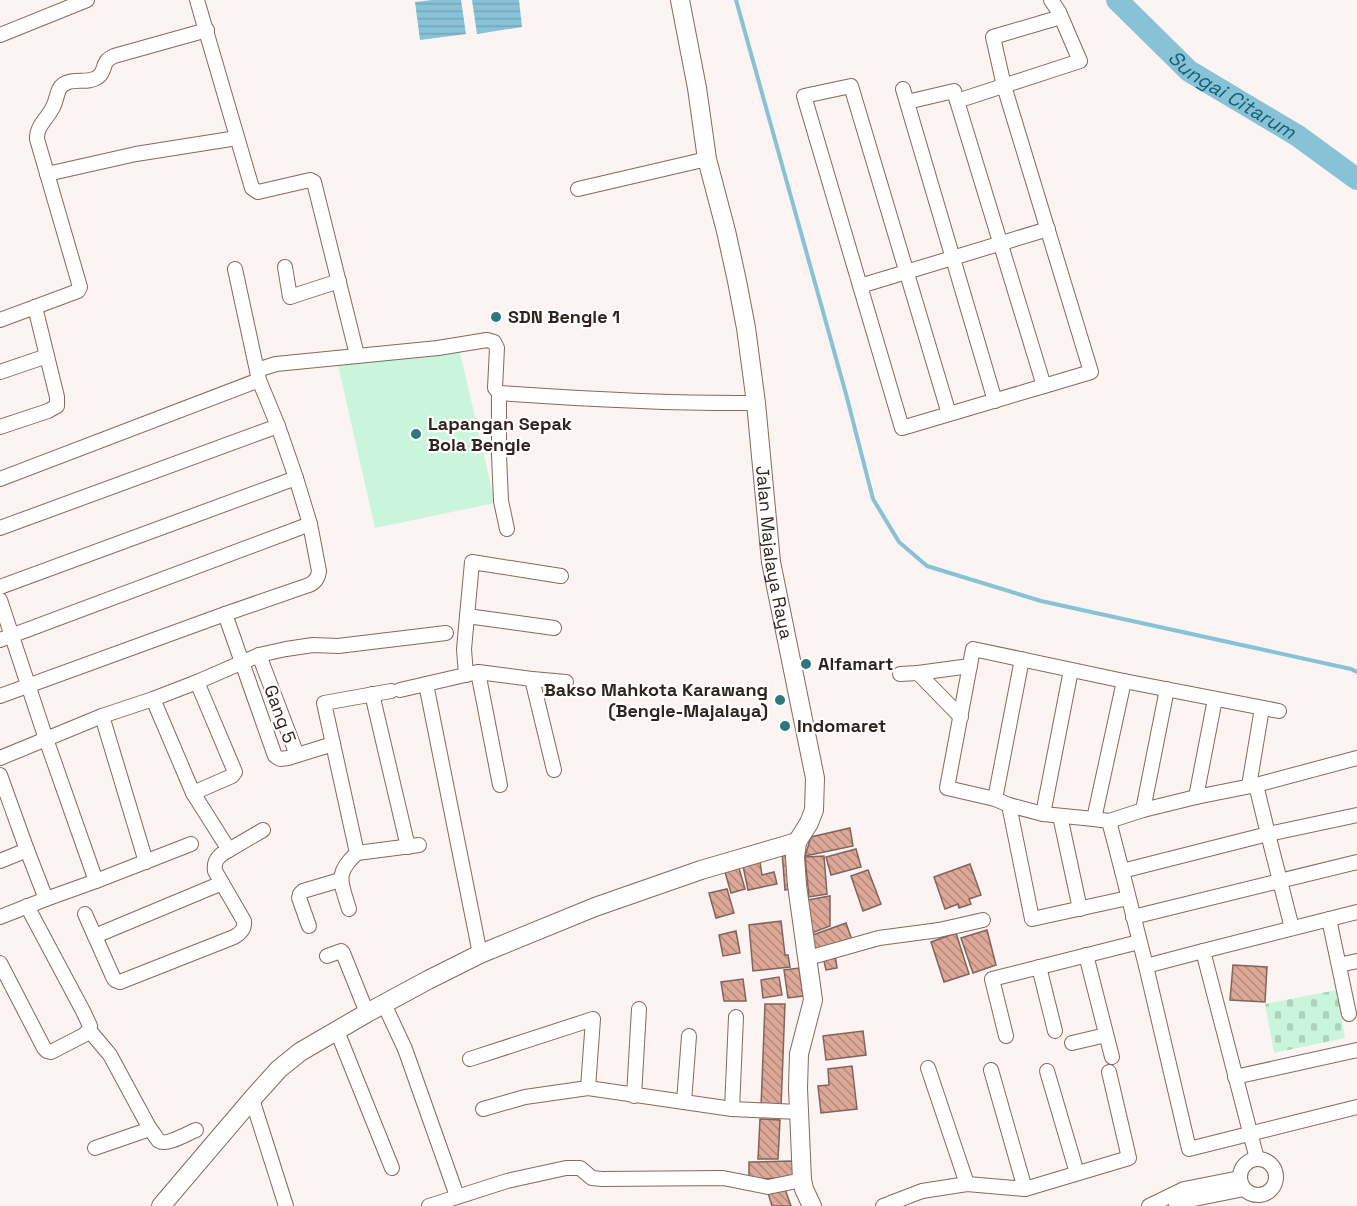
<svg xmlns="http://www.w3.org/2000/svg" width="1357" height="1206" viewBox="0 0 1357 1206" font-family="'Space Grotesk',sans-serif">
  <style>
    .cemetery { fill: url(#cemetery-stones) }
    .green { fill: #c9f5dc }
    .water { fill: url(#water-rules) }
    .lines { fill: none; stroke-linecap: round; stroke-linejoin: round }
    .stream { stroke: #87c2d6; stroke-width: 4 }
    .river { stroke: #87c2d6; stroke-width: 22 }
    .building { fill: url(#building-back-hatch); stroke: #81645b; stroke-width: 1.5 }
    .minor-casing { stroke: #85695d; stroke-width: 16 }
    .tertiary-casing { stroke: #85695d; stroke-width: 20 }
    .minor { stroke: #fff; stroke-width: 14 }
    .tertiary { stroke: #fff; stroke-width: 18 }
    .poi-dot { fill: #2e787d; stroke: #fff; stroke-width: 2 }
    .labels { text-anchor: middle; stroke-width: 4.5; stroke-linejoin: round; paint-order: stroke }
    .poi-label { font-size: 18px; font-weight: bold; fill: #2f231e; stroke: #fff; text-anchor: start }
    .street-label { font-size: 18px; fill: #2f231e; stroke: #fff }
    .water-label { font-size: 20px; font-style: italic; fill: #156176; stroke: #fff }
  </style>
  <defs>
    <pattern id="cemetery-stones" width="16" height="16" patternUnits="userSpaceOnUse" patternTransform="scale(1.5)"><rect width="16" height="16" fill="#c9f5dc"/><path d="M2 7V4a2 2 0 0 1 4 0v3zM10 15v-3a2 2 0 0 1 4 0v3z" fill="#add2bc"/></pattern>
    <pattern id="water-rules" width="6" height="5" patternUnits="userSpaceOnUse" patternTransform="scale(1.5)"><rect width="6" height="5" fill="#87c2d6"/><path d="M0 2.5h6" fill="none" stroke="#75a6b7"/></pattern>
    <pattern id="building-back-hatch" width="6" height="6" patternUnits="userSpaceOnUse" patternTransform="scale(1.5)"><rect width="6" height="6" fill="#dda897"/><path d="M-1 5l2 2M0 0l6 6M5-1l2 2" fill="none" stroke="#b4887b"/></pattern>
  </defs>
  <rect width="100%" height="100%" fill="#fbf4f2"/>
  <polygon class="cemetery" points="1337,990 1345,1038 1274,1053 1265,1004"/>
  <polygon class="green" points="458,344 495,503 375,528 338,365"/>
  <g class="water">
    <polygon points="432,0 461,0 466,34 420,40 415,2"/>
    <polygon points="472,0 519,0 522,27 477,34"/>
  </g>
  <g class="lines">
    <polyline class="stream" points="736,0 846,394 873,499 899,542 927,566 1041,601 1351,669 1357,672"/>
    <path class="river" id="s1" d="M1117 0 1189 71 1298 136 1357 179"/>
  </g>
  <g class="building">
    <polygon points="850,828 853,846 805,856 811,837"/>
    <polygon points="856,849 861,867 831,875 826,857"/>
    <polygon points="790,851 793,888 785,890 782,852"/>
    <polygon points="824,856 827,894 809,897 805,857"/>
    <polygon points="760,862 762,875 774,872 777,884 748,890 743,866"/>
    <polygon points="970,864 981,895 969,899 971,904 959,908 958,904 945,909 934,877"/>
    <polygon points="739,868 745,889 731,893 725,872"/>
    <polygon points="868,870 881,904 863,911 851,876"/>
    <polygon points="727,889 734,913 716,918 709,893"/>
    <polygon points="830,896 830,926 809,934 807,900"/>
    <polygon points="781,921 785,955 788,955 790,967 753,971 749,925"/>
    <polygon points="846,923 852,940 815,952 810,936"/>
    <polygon points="987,930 996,965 973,973 961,938"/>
    <polygon points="736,931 740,953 723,956 719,935"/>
    <polygon points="956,933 969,974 944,982 931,942"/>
    <polygon points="835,954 837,968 826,970 823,957"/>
    <polygon points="1233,965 1267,967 1265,1002 1230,1000"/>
    <polygon points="799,968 803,996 788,998 784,970"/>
    <polygon points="779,977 782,995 763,998 761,980"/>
    <polygon points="743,979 746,1001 724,1001 721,982"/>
    <polygon points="765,1004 785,1004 781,1108 761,1107"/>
    <polygon points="863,1031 866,1055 826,1060 823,1036"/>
    <polygon points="852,1066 857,1109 821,1113 818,1086 829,1085 828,1069"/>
    <polygon points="760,1119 780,1120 778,1159 758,1159"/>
    <polygon points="793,1161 793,1178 749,1179 749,1162"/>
    <polygon points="785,1189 791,1206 772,1206 768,1193"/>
  </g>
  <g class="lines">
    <g class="minor-casing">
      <g id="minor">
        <polyline points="197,0 252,188 258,192 310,180 314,182 357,355"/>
        <polyline points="1051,0 1059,12 1080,61 957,101 1044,386 1091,372 1004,86 993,37 1061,17"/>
        <polyline points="0,35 87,0"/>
        <polyline points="903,89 995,401"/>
        <polyline points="907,102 954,91 957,101"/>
        <polyline points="47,174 136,154 237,138"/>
        <polyline points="578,189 707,159"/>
        <polyline points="285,267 290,297 339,281"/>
        <polyline points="860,286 1048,229"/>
        <path d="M0 320 78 291 80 287 37 139C36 126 48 118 53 107 58 98 56 87 66 83 76 78 88 84 98 77 107 71 100 62 114 56L207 30"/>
        <path d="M257 370 276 364 438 348 487 340 494 342 497 348 495 388 499 393C585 399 670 404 756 403"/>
        <polyline points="0,372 47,356"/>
        <polyline points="499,393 499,455 501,501 507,529"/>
        <path d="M949 414 851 86 804 96 902 428C949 414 997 400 1044 386"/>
        <polyline points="0,427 48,411 57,406 57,397 35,307"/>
        <polyline points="0,479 259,380"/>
        <polyline points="0,528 278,426"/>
        <polyline points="0,587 296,478"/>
        <polyline points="0,600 46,739 96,881"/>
        <polyline points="225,614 275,756 280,759 288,758 333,744"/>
        <polyline points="467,616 554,628"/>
        <polyline points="0,640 310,524"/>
        <polyline points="259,655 297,755"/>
        <polyline points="478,672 532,679 566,682"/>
        <polyline points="900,674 918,673"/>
        <polyline points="466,675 464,649 472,562 561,576"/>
        <polyline points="532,679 554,770"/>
        <polyline points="400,690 426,684"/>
        <polyline points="372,694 408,847"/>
        <path d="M0 696 225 614 306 586C314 584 318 579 319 571L310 524 296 478 278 426 259 380 235 269"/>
        <polyline points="153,699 193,793 232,776 235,772 197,682"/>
        <polyline points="102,716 146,862"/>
        <polyline points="961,717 918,673 970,666"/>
        <polyline points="0,758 102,716 153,699 197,682 259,655 286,649 313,645 338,646 446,633"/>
        <polyline points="0,775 27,850 46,899"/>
        <polyline points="1256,785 1357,758"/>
        <polyline points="1249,786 1262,708"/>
        <polyline points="193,793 229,850"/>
        <polyline points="1196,797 1215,699"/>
        <polyline points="995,799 1022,659"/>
        <polyline points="1009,805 995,799 947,788 973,649 1124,681"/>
        <polyline points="1143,810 1167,689"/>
        <polyline points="1043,814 1071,670"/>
        <polyline points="1060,816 1080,909"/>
        <polyline points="1094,819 1043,814 1009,805 1032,919 1128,898"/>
        <polyline points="1109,821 1143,810 1196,797 1256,785 1268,834 1357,815"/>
        <polyline points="357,853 324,703 391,691"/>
        <polyline points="0,861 27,850"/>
        <polyline points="1122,871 1109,821 1094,819 1124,681 1279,711"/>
        <path d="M349 909C341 882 334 874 357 853L419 845"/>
        <path d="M85 914 113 977 115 980 120 982 234 937C241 933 245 929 244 921L215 871C214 863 216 859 222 854L263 830"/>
        <polyline points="0,917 46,899 96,881 191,844"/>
        <polyline points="1133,917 1357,862"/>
        <polyline points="1329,919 1349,1014"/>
        <polyline points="309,926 299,898 300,894 303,891 340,880"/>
        <polyline points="95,936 222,883"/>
        <polyline points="1203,951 1146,966 1122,871 1268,834 1292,928"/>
        <polyline points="480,954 426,684 478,672 500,785"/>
        <polyline points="1086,955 1112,1057"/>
        <polyline points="327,956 341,951 343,953 367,1013"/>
        <polyline points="808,958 879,938 939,930 983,920"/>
        <polyline points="0,963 44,1048 47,1051 51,1052 84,1035 89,1030 90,1026 83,1011 27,906"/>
        <polyline points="1339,965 1357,961"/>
        <polyline points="1146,966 1189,1149 1357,1107"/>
        <polyline points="1039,967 1055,1031"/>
        <polyline points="384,1004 405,1049 457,1196"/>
        <polyline points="89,1030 110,1055 150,1129"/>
        <polyline points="337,1031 392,1168"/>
        <polyline points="1006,1036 992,979 1139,942"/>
        <polyline points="1072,1043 1106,1035"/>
        <polyline points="470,1059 593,1019 588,1088"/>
        <polyline points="928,1068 967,1184"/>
        <polyline points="991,1070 1025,1189"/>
        <polyline points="1047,1071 1077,1173"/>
        <polyline points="1235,1077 1357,1050"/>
        <polyline points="634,1096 639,1009"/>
        <polyline points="252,1099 286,1206"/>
        <polyline points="684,1102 689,1036"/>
        <polyline points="483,1109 525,1097 588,1088 732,1109 798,1112"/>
        <polyline points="732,1109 736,1017"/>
        <path d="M95 1148 150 1129C153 1132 156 1138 159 1141 167 1146 188 1133 196 1130"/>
        <polyline points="1257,1159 1203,951 1357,912"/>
        <circle cx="1258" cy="1177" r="18"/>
        <polyline points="429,1206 507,1181 566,1168 580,1168 592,1178 602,1179 723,1178 768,1187 802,1180"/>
        <polyline points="883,1206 922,1191 967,1184 1025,1189 1129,1158 1109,1072"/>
        <polyline points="1149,1206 1184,1189 1240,1178"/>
        <polyline points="1176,1206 1189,1200 1244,1189"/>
      </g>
    </g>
    <g class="tertiary-casing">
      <g id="tertiary">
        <path id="s2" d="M680 0 697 88 707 159 726 231 737 281 746 328 756 403 771 562 815 778 814 810 809 823 797 842 795 857 797 885 813 1000 799 1054 798 1088 802 1180 804 1189 812 1206"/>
        <polyline points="161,1206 252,1099 279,1069 300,1052 367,1013 428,980 480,954 595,907 701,870 797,842"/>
      </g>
    </g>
    <use href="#minor" class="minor"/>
    <use href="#tertiary" class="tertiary"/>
  </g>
  <g class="poi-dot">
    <circle cx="496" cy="317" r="6"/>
    <circle cx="416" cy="434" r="6"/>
    <circle cx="806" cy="664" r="6"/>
    <circle cx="780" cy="700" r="6"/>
    <circle cx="785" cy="726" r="6"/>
  </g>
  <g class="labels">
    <g class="poi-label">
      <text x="508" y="323">SDN Bengle 1</text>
      <text x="428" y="430">Lapangan Sepak<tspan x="428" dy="21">Bola Bengle</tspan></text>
      <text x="818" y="670">Alfamart</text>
      <text x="768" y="696" text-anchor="end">Bakso Mahkota Karawang<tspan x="768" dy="21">(Bengle-Majalaya)</tspan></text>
      <text x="797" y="732">Indomaret</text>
    </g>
    <g class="street-label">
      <text dy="6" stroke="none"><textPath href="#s2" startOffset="561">Jalan Majalaya Raya</textPath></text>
      <text transform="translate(280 714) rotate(70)" y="6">Gang 5</text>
    </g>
    <g class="water-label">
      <text dy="7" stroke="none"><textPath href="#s1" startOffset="150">Sungai Citarum</textPath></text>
    </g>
  </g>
</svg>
